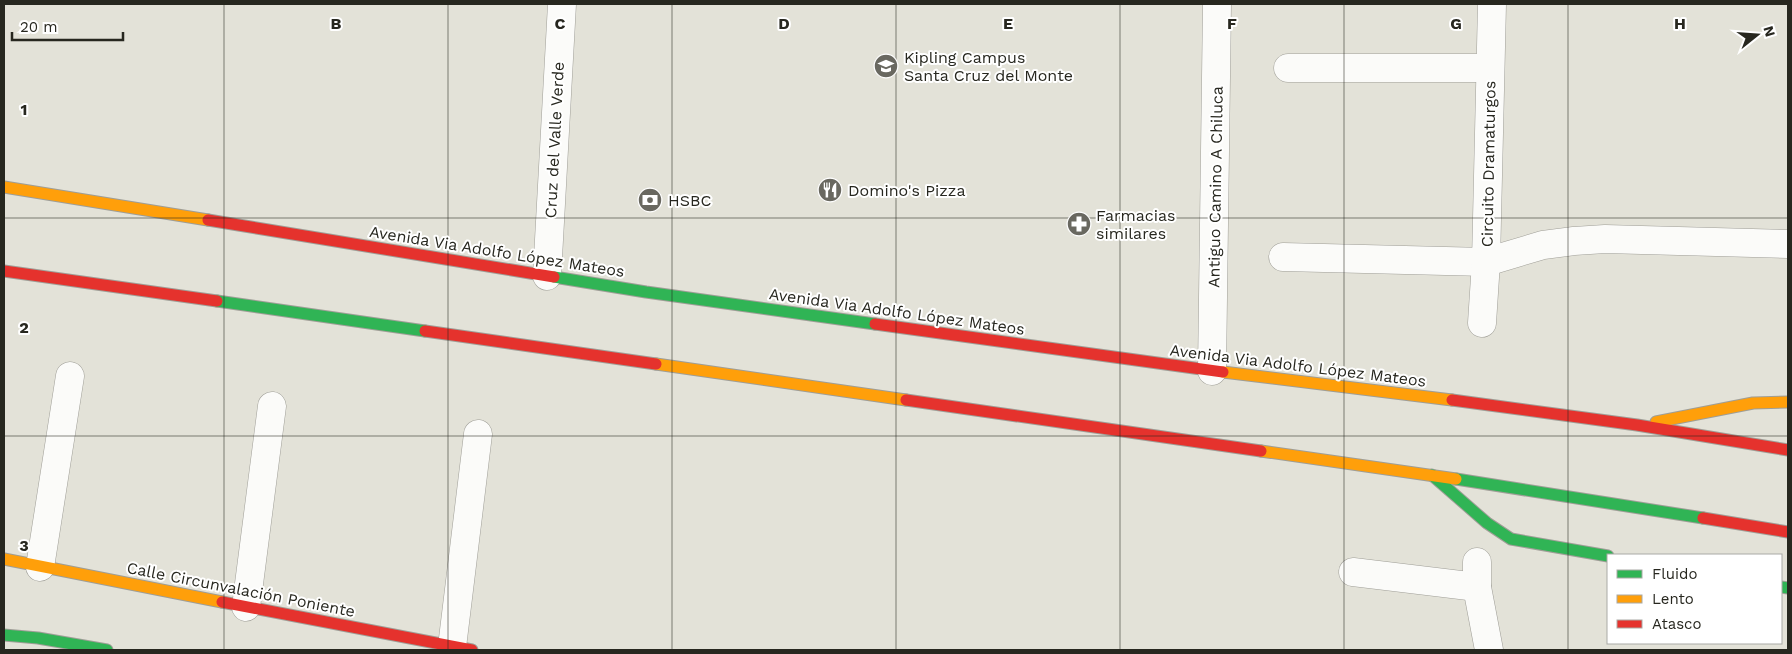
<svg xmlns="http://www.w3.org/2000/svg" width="1792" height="654" viewBox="0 0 1792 654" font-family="'Work Sans',sans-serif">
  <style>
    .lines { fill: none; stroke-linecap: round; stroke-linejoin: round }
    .street-casing { stroke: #9f9e97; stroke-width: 29 }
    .fast-casing { stroke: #9f9e97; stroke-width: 13 }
    .slow-casing { stroke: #9f9e97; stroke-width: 13 }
    .jam-casing { stroke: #9f9e97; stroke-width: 13 }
    .street { stroke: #fbfbf9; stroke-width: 28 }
    .fast { stroke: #30b455; stroke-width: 11 }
    .slow { stroke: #ff9f0a; stroke-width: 11 }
    .jam { stroke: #e5322d; stroke-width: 11 }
    .grid { fill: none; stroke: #27271f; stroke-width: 1; stroke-opacity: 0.55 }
    .labels { text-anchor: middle; stroke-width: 4; stroke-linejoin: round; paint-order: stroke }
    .poi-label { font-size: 16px; fill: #27271f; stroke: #fff; text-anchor: start }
    .street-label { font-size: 16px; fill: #27271f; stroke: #fff }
    .grid-label { font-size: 16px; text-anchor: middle; font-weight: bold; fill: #27271f; stroke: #fff; stroke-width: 4; stroke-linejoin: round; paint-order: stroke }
  </style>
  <rect width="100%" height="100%" fill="#e3e2d8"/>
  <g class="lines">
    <g class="street-casing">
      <g id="street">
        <polyline points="1288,68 1489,68"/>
        <polyline points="1283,257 1486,262 1543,245 1574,241 1605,239 1788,244"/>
        <polyline points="547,276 562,4"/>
        <polyline points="1482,323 1486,262 1492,4"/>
        <polyline points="1212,371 1217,4"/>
        <polyline points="1477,562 1477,587 1489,650"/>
        <polyline points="40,567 70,376"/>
        <polyline points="1353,572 1477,587"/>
        <polyline points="246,607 272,406"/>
        <polyline points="452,647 478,434"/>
      </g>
    </g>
    <g class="fast-casing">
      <g id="fast">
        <polyline points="554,277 646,292 875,324"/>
        <polyline points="217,301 425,331"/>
        <polyline points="1432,475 1487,523 1511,539 1608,556"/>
        <polyline points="1456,479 1703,518"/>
        <polyline points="1781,587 1788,588"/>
        <polyline points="4,635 38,638 107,650"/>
      </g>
    </g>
    <g class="slow-casing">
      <g id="slow">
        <polyline points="4,187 208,220"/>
        <polyline points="656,364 906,400"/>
        <polyline points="1223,372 1452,400"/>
        <polyline points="1656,422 1753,403 1788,402"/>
        <polyline points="1261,451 1456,479"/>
        <polyline points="4,559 222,602"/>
      </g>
    </g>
    <g class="jam-casing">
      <g id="jam">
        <polyline points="208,220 554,277"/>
        <polyline points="4,271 217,301"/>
        <polyline points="875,324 1223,372"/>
        <polyline points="425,331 656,364"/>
        <polyline points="906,400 1261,451"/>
        <polyline points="1452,400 1637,425 1788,450"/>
        <polyline points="1703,518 1788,532"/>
        <polyline points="222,602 472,650"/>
      </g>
    </g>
    <use href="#street" class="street"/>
    <use href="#fast" class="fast"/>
    <use href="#slow" class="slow"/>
    <use href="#jam" class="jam"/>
  </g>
  <path class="grid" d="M224 4V650M448 4V650M672 4V650M896 4V650M1120 4V650M1344 4V650M1568 4V650M4 218H1788M4 436H1788"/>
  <defs>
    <g id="school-disc" transform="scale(1.25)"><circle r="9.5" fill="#696860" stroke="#fff"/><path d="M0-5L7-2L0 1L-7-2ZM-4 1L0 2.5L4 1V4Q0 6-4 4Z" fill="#fff"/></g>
    <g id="restaurant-disc" transform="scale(1.25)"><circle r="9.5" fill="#696860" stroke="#fff"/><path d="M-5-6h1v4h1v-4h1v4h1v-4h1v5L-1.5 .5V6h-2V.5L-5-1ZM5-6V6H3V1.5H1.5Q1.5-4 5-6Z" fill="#fff"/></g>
    <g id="bank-disc" transform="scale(1.25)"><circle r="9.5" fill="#696860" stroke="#fff"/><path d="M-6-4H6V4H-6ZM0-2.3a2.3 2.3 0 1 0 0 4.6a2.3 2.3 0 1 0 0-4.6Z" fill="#fff"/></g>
    <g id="pharmacy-disc" transform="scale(1.25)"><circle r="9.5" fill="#696860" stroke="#fff"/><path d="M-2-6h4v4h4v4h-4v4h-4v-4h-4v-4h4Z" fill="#fff"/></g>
  </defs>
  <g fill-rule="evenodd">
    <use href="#school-disc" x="886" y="66"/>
    <use href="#restaurant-disc" x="830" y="190"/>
    <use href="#bank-disc" x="650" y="200"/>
    <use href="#pharmacy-disc" x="1079" y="224"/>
  </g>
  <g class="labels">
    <g class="poi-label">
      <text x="904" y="63">Kipling Campus<tspan x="904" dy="18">Santa Cruz del Monte</tspan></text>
      <text x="848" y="196">Domino's Pizza</text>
      <text x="668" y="206">HSBC</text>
      <text x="1096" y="221">Farmacias<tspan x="1096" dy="18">similares</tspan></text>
    </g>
    <g class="street-label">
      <text transform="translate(554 140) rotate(-87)" y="6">Cruz del Valle Verde</text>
      <text transform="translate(1488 164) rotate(-89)" y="6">Circuito Dramaturgos</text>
      <text transform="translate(1215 187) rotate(-89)" y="6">Antiguo Camino A Chiluca</text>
      <text transform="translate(497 251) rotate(9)" y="6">Avenida Via Adolfo López Mateos</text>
      <text transform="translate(897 311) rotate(8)" y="6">Avenida Via Adolfo López Mateos</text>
      <text transform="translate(1298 365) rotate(7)" y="6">Avenida Via Adolfo López Mateos</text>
      <text transform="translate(241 589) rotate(11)" y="6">Calle Circunvalación Poniente</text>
    </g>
  </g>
  <g class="grid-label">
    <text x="336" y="29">B</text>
    <text x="560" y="29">C</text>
    <text x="784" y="29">D</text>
    <text x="1008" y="29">E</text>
    <text x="1232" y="29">F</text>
    <text x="1456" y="29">G</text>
    <text x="1680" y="29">H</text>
    <text x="24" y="115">1</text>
    <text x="24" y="333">2</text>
    <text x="24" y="551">3</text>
  </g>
  <rect width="1792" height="654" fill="none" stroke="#27271f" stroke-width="10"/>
  <rect x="1607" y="554" width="175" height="90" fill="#ffffff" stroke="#a9a9a5"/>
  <rect x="1617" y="570" width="25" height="8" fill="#30b455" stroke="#a9a9a5"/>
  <text x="1652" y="579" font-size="15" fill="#27271f">Fluido</text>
  <rect x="1617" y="595" width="25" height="8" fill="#ff9f0a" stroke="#a9a9a5"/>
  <text x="1652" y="604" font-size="15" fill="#27271f">Lento</text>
  <rect x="1617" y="620" width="25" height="8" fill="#e5322d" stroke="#a9a9a5"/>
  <text x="1652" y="629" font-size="15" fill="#27271f">Atasco</text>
  <g transform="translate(1757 35) rotate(73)" stroke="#ffffff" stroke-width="4" paint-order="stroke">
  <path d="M0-4L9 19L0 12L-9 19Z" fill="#27271f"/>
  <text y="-8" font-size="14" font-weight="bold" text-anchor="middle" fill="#27271f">N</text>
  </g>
  <path d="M12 32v8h111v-8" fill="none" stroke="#27271f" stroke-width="2.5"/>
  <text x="20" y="32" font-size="15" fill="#27271f" stroke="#ffffff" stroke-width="4" paint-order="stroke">20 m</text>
</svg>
